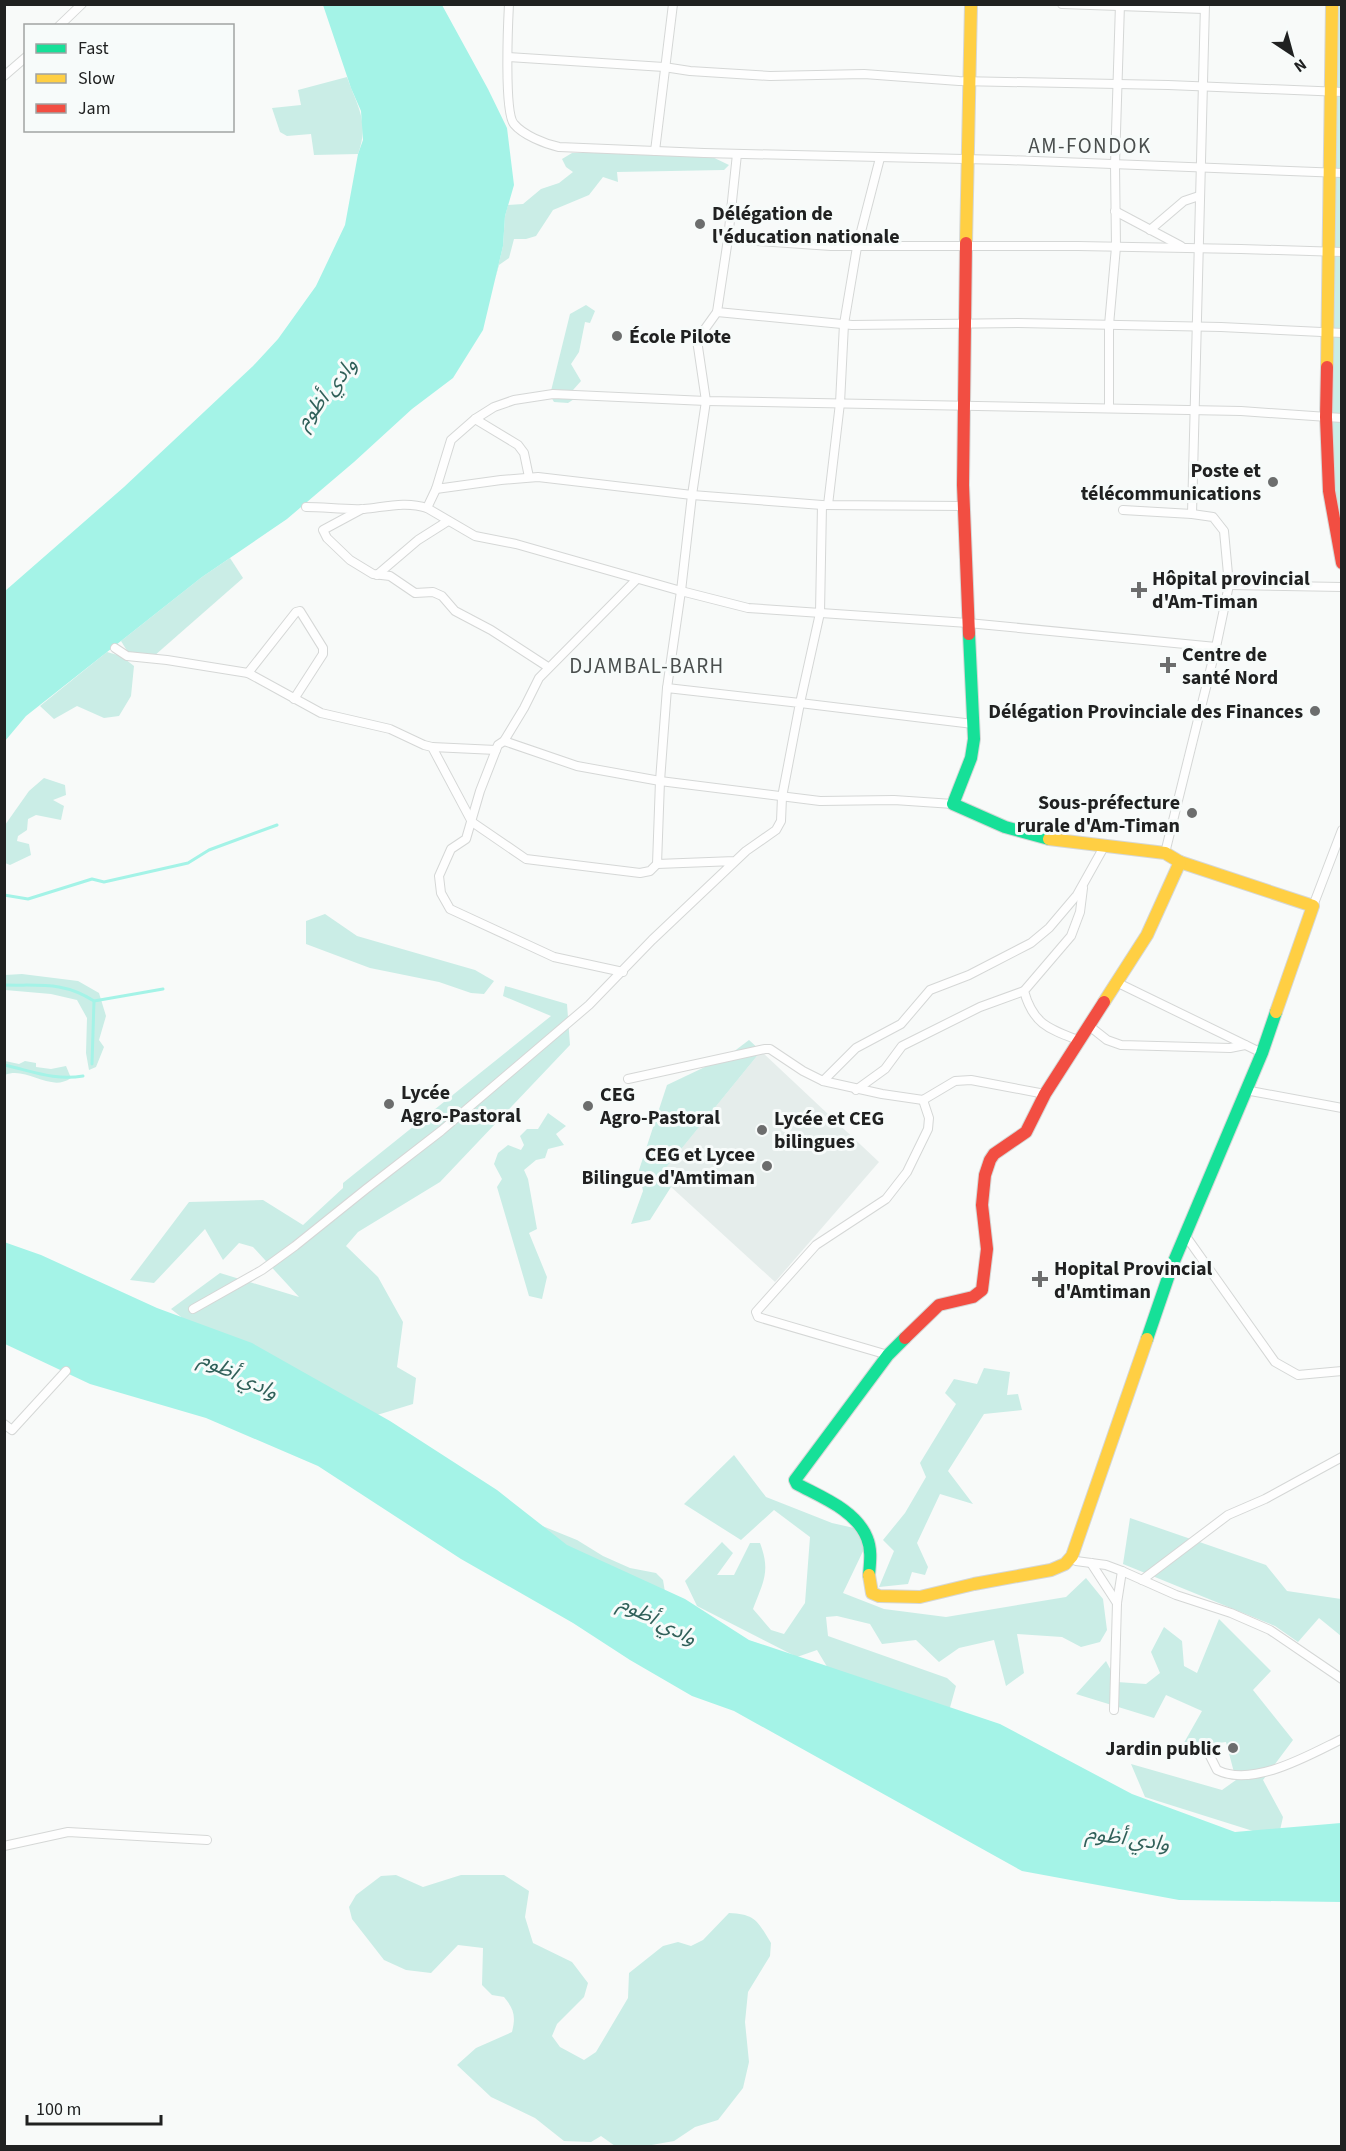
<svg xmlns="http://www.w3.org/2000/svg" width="1346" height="2151" viewBox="0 0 1346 2151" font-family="'Source Sans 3','Noto Sans Arabic',sans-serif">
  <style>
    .built { fill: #e5edeb }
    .green { fill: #caede6 }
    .water { fill: #a4f3e7 }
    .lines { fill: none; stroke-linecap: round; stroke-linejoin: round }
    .stream { stroke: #a4f3e7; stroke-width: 3 }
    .street-casing { stroke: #d5d7d6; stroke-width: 10 }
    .fast-casing { stroke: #d5d7d6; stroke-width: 14 }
    .slow-casing { stroke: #d5d7d6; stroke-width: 14 }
    .jam-casing { stroke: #d5d7d6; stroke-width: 14 }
    .street { stroke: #fefefe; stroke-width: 8 }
    .fast { stroke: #16e098; stroke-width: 12 }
    .slow { stroke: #ffcf43; stroke-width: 12 }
    .jam { stroke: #f24e42; stroke-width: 12 }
    .poi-dot { fill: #6c6d6d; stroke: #f7fbfa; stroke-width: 2 }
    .labels { text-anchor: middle; stroke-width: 6; stroke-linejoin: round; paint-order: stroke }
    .poi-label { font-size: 20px; font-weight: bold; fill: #202121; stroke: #f7fbfa; text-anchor: start }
    .neighbourhood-label { font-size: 21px; letter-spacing: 1.5px; fill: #4a4e4d; stroke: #f7fbfa }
    .water-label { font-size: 21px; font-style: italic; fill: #306059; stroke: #f7fbfa }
  </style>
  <rect width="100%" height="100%" fill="#f8faf9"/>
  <polygon class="built" points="761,1051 879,1162 775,1282 659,1176"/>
  <g class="green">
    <polygon points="1331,5 1342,5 1341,548 1326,404"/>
    <path d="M347 77C357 106 370 122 358 154L314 155 311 134 287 136 280 132 272 108 301 105 298 90Z"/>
    <polygon points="572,153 704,153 729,165 724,170 617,172 618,182 603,177 589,195 553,210 536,236 526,239 514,239 509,258 499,265 495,279 503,246 505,216 508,205 523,204 541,189 559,183 573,172 566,167 562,159"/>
    <polygon points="586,305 595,311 590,323 585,322 579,352 571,364 581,381 573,390 574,399 568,403 554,402 550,395 570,314"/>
    <polygon points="230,558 243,578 154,656 129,654 121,641 202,577"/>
    <polygon points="107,652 121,656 134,666 131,696 119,716 104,718 77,706 54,719 40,706"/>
    <polygon points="44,778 65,785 66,795 53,800 64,806 61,820 36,815 28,819 27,830 18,836 17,841 29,844 31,855 10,865 5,863 5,825 29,791"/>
    <polygon points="325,914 357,936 475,970 494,981 484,994 471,993 439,982 370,968 306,944 306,921"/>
    <polygon points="22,974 78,981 99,993 106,1016 99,1040 104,1047 96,1067 89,1070 86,1053 87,1018 77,1000 51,994 5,990 5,975"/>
    <polygon points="505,986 567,1004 570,1045 440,1182 358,1232 346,1246 378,1277 403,1322 397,1367 416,1378 413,1404 377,1415 194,1327 171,1309 220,1273 299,1297 253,1247 239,1243 223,1260 205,1229 154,1283 130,1280 189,1202 263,1200 303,1225 343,1188 343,1183 551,1016 503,996"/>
    <polygon points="749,1040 761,1051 660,1175 671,1187 650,1220 631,1224 643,1191 639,1170 667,1085 728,1056"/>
    <path d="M5 1061 19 1064 25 1061 36 1063V1067L51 1069 66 1066 71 1078C50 1093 27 1066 5 1075Z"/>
    <polygon points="548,1113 566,1126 556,1134 564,1145 548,1149 545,1158 536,1160 524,1170 528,1179 537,1229 529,1233 547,1277 542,1299 529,1296 497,1187 502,1179 494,1164 498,1153 508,1145 521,1150 524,1145 520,1136 527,1129 538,1129"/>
    <polygon points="984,1368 1010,1372 1007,1395 1018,1394 1022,1410 984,1414 948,1471 973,1504 940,1494 917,1543 928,1567 925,1575 912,1572 908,1584 879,1587 894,1551 883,1540 905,1513 926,1477 920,1463 956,1404 945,1393 954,1379 977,1384"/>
    <path d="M734 1455 766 1497 832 1523 854 1528 865 1547 843 1593 884 1609 946 1617 1066 1597 1086 1578 1103 1599 1107 1630 1100 1642 1081 1647 1062 1637 1017 1634 1024 1673 1006 1686 994 1640 959 1648 939 1662 916 1640 882 1644 870 1624 837 1616 826 1617 828 1636 947 1678 956 1686 944 1729 832 1675 817 1650 797 1657 697 1606 685 1581 722 1542 733 1553 717 1575H734L750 1543H760C771 1572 763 1582 753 1609L771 1630 784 1634 805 1603 810 1537 774 1510 741 1540 684 1504Z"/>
    <polygon points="1130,1518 1266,1565 1287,1591 1341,1599 1341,1636 1319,1618 1298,1642 1275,1626 1123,1564"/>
    <polygon points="530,1521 577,1540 603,1556 630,1568 656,1573 663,1580 666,1598 607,1581"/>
    <polygon points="1219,1619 1271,1671 1253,1690 1293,1740 1263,1780 1283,1817 1278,1839 1145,1797 1131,1764 1222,1790 1236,1780 1226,1742 1181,1748 1202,1711 1166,1695 1154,1718 1076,1694 1106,1661 1117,1682 1146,1684 1160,1673 1151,1652 1164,1627 1182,1641 1184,1666 1197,1673"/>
    <path d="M396 1875 423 1887 461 1875H504L529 1891 525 1917 533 1943 572 1962 588 1983 584 1997 557 2024 552 2036 560 2047 584 2060 596 2052 628 1998 629 1973 663 1946 678 1942 691 1946 703 1940 729 1913C756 1914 758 1922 771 1943L770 1956 748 1992 745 2022 749 2062 743 2088 718 2120 695 2127 674 2141 646 2146H615L601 2136 591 2142 564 2141 535 2118 491 2097 457 2065 476 2048 512 2032C516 2016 514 2009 504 1997L492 1995 482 1985 483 1948 458 1945 431 1973 406 1970 384 1960 352 1919 349 1907 356 1895 381 1876Z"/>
  </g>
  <g class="water">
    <polygon points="323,5 442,5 488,89 507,128 514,185 505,216 503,246 483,330 453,378 412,409 354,462 287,519 202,577 26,716 5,741 5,591 124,487 253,366 278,339 316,286 345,225 358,154 363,140 361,111 351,88"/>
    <polygon points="4,1242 41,1255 157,1308 252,1343 390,1421 497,1490 567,1545 685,1599 749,1640 1000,1724 1132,1794 1235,1832 1341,1823 1341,1902 1179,1900 1022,1871 734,1711 692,1696 630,1660 573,1623 461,1559 318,1466 206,1418 90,1384 5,1344"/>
  </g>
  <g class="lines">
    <g class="stream">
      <polyline points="4,895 28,899 92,879 104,882 188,863 209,850 277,825"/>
      <path d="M4 985C39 986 63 981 94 1001L163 989"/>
      <polyline points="92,1064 94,1001"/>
      <path d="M4 1065C32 1071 55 1081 83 1076"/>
    </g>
    <g class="street-casing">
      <g id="street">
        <path d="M509 4C508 23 504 113 514 124 523 135 545 144 559 147L704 153 1007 160 1342 173"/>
        <polyline points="1062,4 1204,9"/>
        <polyline points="59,26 82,4"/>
        <polyline points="508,57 664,67 690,71 770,76 864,74 959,81 1168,85 1342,92"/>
        <polyline points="4,76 26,57"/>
        <polyline points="655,151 673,4"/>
        <polyline points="1115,211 1181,246"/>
        <polyline points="1150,230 1184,201 1199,196"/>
        <polyline points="728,239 831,246 1078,246 1241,249 1342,252"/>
        <polyline points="717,312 852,325 1018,323 1221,327 1342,333"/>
        <polyline points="1109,408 1109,325 1116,247 1115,164 1120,4"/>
        <polyline points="475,419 518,445 524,453 529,477"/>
        <polyline points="436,489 427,508 475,536 516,544 681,591 692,495 706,401 697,340 717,312 728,239 737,154"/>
        <polyline points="822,505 820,613 800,703 973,724"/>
        <polyline points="828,505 840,403 844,324 857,247 880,158"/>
        <polyline points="964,506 822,505 692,495 538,477 501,480 436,489 451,440 475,419 494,407 514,400 553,394 706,401 1241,411 1342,418"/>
        <path d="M306 507C325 507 345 510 364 509 385 507 406 501 427 508"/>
        <polyline points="362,509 323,530 327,538 350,560 373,574 390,576 415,593 433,592 442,596 455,611 491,630 548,667"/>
        <polyline points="1123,510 1192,514 1213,517 1224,531 1229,585 1216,647 1165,853"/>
        <polyline points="1192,514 1205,4"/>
        <polyline points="377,575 418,540 448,521"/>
        <polyline points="1229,585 1342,587"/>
        <polyline points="115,648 127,656 167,660 248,673 321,713 390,729 424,745 432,747 472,822 526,859 640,873 650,871 657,864"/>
        <polyline points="248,673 296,612 300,611 323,648 323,654 294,699"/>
        <polyline points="667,688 681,591 748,608 968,623 1216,647"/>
        <polyline points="504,741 577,766 660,781 820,801 894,800 953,804"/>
        <polyline points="432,747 496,750 498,745 504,741 524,708 539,678 637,579"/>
        <polyline points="496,750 480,791 466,839 451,849 439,876 441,893 450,909 554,957 623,972"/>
        <polyline points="1313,906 1342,830"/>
        <polyline points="1116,982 1262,1053"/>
        <polyline points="1088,1025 1107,1040 1121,1045 1230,1048 1245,1045"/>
        <path d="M1078 1040C1049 1029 1033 1024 1024 991L1071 936 1080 912 1083 888"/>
        <polyline points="628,1079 765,1049 770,1049 803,1071 823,1081 882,1094 923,1100 955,1081 971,1080 1045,1094"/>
        <polyline points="823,1081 856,1048 901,1024 930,990 969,975 1031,943 1049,928 1077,895 1105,845"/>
        <polyline points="856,1090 885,1069 902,1046 980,1007 1024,991"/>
        <polyline points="1245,1090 1342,1108"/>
        <polyline points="1185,1235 1275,1362 1298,1375 1342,1371"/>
        <polyline points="193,1309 262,1270 295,1246 366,1189 441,1131 589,1005 652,940 746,851 776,830 781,821 782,797 800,703 667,688 660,781 657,864 735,861"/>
        <polyline points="888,1355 758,1317 756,1312 816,1245 886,1199 907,1172 928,1129 929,1118 923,1100"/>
        <polyline points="4,1424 12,1430 66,1371"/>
        <polyline points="1072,1556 1076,1561 1106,1565 1122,1571 1176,1595 1231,1613 1270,1630 1342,1679"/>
        <polyline points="1091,1563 1117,1603"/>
        <polyline points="1142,1580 1228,1515 1265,1499 1342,1457"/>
        <polyline points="1114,1710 1117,1603 1122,1571"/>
        <path d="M1207 1750 1217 1770C1253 1788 1309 1755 1342 1739"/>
        <polyline points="4,1846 68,1832 207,1840"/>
      </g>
    </g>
    <g class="fast-casing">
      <g id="fast">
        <polyline points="969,634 974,739 971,758 953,804 1005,827 1049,839"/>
        <polyline points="1147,1339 1172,1266 1262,1053 1276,1012"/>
        <path d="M869 1575C870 1563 872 1550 867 1538 856 1510 821 1497 797 1484L795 1480 888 1355 905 1338"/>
      </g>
    </g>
    <g class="slow-casing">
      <g id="slow">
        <polyline points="966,243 971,4"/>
        <polyline points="1327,367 1332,4"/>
        <polyline points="1049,839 1165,853 1180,862 1313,906 1276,1012"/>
        <polyline points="1104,1002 1147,935 1180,862"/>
        <polyline points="869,1575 872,1593 879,1596 920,1597 974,1584 1051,1570 1065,1564 1072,1556 1147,1339"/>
      </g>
    </g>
    <g class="jam-casing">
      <g id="jam">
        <polyline points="966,243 963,485 969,634"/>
        <polyline points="1327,367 1326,417 1329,491 1342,563"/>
        <polyline points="905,1338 939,1305 973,1297 982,1290 987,1249 982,1205 985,1175 990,1160 994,1154 1026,1132 1045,1094 1104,1002"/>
      </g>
    </g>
    <use href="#street" class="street"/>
    <use href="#fast" class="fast"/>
    <use href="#slow" class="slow"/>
    <use href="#jam" class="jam"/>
  </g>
  <g class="poi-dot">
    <circle cx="700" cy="224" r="6"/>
    <circle cx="617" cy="336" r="6"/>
    <circle cx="1273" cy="482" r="6"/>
    <path d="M1136 581h6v6h6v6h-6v6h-6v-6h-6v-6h6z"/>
    <path d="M1165 656h6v6h6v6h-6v6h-6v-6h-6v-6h6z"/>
    <circle cx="1315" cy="711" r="6"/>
    <circle cx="1192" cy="813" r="6"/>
    <circle cx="389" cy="1104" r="6"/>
    <circle cx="588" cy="1106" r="6"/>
    <circle cx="762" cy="1130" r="6"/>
    <circle cx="767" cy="1166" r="6"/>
    <path d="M1037 1270h6v6h6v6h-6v6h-6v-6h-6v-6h6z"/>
    <circle cx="1233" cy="1748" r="6"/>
  </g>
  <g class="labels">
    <g class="poi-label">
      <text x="712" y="220">Délégation de<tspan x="712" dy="23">l'éducation nationale</tspan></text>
      <text x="629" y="343">École Pilote</text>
      <text x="1261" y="477" text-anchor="end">Poste et<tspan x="1261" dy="23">télécommunications</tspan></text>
      <text x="1152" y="585">Hôpital provincial<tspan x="1152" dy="23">d'Am-Timan</tspan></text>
      <text x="1182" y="661">Centre de<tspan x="1182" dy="23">santé Nord</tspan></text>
      <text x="1303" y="718" text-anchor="end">Délégation Provinciale des Finances</text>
      <text x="1180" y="809" text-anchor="end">Sous-préfecture<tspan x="1180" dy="23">rurale d'Am-Timan</tspan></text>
      <text x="401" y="1099">Lycée<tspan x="401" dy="23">Agro-Pastoral</tspan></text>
      <text x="600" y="1101">CEG<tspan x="600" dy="23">Agro-Pastoral</tspan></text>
      <text x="774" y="1125">Lycée et CEG<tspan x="774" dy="23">bilingues</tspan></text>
      <text x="755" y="1161" text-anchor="end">CEG et Lycee<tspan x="755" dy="23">Bilingue d'Amtiman</tspan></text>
      <text x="1054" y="1275">Hopital Provincial<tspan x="1054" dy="23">d'Amtiman</tspan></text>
      <text x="1221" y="1755" text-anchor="end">Jardin public</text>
    </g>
    <g class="neighbourhood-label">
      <text x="1090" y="153">AM-FONDOK</text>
      <text x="647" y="673">DJAMBAL-BARH</text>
    </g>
    <g class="water-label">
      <text transform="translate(326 393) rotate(-51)" y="7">وادي أظوم</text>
      <text transform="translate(239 1375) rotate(26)" y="7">وادي أظوم</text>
      <text transform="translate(658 1620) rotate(27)" y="7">وادي أظوم</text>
      <text transform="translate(1128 1838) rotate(8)" y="7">وادي أظوم</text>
    </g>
  </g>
  <rect width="1346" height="2151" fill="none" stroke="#202121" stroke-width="12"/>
  <rect x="24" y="24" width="210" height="108" fill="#f7fbfa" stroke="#a1a4a3" stroke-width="1.5"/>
  <rect x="36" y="44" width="30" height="9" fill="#16e098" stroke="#a1a4a3" stroke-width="1.5"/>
  <text x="78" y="54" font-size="18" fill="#202121">Fast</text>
  <rect x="36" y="74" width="30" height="9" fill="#ffcf43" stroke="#a1a4a3" stroke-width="1.5"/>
  <text x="78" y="84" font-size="18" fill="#202121">Slow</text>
  <rect x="36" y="104" width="30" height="9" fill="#f24e42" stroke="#a1a4a3" stroke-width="1.5"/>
  <text x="78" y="114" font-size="18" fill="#202121">Jam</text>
  <g transform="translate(1292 54) rotate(144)" stroke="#f7fbfa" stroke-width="4.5" paint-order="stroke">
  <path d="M0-4.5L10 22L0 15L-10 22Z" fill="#202121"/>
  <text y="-9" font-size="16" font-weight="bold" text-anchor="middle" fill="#202121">N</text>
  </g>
  <path d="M27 2115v9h134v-9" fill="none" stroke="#202121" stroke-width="3"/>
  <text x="36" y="2115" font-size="18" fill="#202121" stroke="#f7fbfa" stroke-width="4.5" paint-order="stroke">100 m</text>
</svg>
